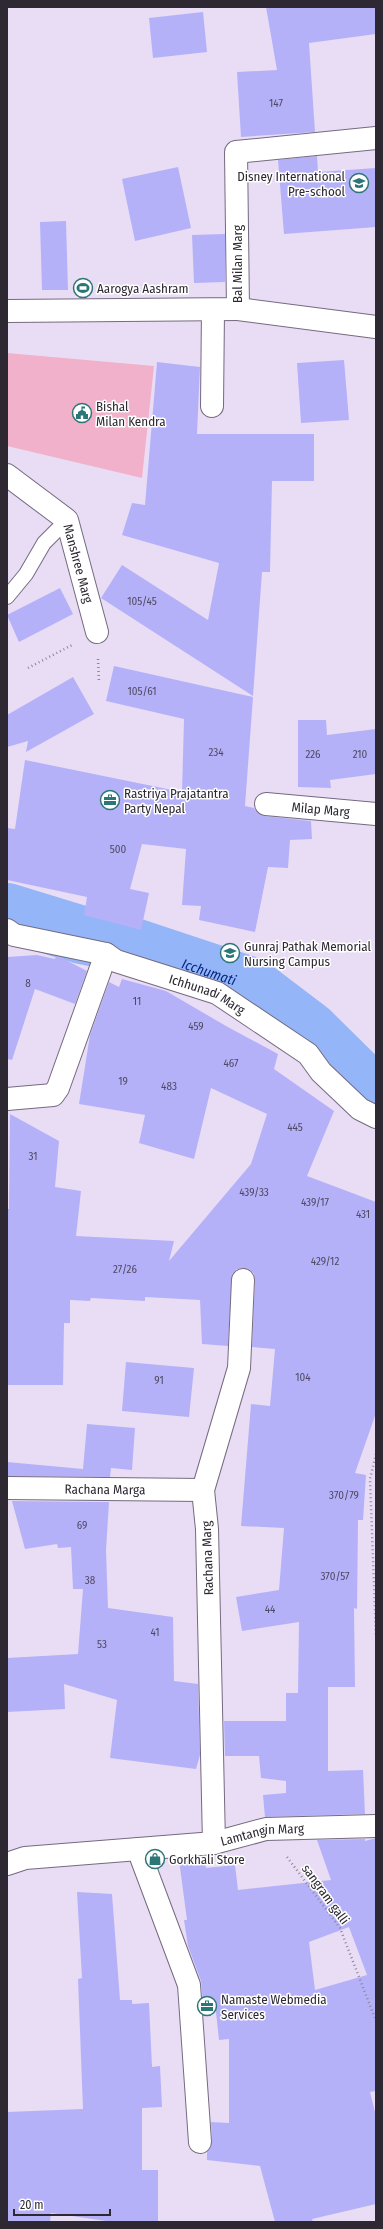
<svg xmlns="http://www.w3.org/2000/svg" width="383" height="2229" viewBox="0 0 383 2229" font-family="'Fira Sans Condensed',sans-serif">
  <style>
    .green { fill: #f1b1ca }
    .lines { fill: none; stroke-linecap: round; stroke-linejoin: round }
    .river { stroke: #94b5f7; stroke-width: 58 }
    .building { fill: #b5b1f9; fill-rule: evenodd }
    .lane-casing { stroke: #756a7f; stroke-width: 16 }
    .street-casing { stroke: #756a7f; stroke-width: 24 }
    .path { stroke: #8f8697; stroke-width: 2.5; stroke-dasharray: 1 3; stroke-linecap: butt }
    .lane { stroke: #fff; stroke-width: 14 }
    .street { stroke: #fff; stroke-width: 22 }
    .labels { text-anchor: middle; stroke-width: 3; stroke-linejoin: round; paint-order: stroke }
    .number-label { font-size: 11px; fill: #4f4a63 }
    .poi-label { font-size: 13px; fill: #2d2831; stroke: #fff; text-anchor: start }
    .street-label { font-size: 13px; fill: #2d2831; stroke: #fff }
    .water-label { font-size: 14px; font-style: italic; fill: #052681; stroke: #fff }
  </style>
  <rect width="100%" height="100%" fill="#e9ddf5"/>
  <polygon class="green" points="7,353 154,366 142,478 7,446"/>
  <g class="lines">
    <path class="river" id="s1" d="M7 912 82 935 122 943 251 986 309 1030 376 1096"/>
  </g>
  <g class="building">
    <polygon points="266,7 376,7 376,34 309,43 315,132 241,137 237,72 277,70"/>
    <polygon points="203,12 207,52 153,58 149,18"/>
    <polygon points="317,156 318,172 376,168 376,227 284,234 278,160"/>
    <polygon points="178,167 191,228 135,241 122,179"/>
    <polygon points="66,221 68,290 42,290 40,222"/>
    <polygon points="225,234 225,282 194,283 192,235"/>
    <polygon points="344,360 349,420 301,423 297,363"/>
    <polygon points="157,362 200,367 197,434 314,434 314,481 272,481 270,572 262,572 253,696 101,598 122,565 208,620 219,563 122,535 132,503 145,505"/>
    <polygon points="60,588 73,614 19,642 7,615"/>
    <polygon points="114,666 253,697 245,806 254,808 259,814 265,816 311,821 312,839 290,840 288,868 268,867 255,932 199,920 201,906 182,905 186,849 142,844 130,889 149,893 141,930 84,915 87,897 7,880 7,828 15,829 25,760 182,792 184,719 106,701"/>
    <polygon points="73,677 94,714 26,752 28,741 7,747 7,715"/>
    <polygon points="298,720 326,720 327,735 376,729 376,774 330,780 331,788 298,787"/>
    <polygon points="37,955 55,959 56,956 60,957 87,971 75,1004 35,989 12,1060 7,1059 7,957"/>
    <polygon points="122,979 166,991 226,1026 278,1054 274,1069 334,1111 307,1176 376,1202 376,1413 355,1473 366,1475 363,1520 358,1520 357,1609 354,1608 355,1687 328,1687 328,1771 363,1770 365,1814 265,1817 263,1795 286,1793 286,1781 261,1778 259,1756 225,1756 224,1721 286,1721 286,1693 298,1693 299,1622 242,1631 236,1597 279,1590 284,1528 241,1526 251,1404 270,1406 275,1349 252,1347 255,1281 254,1274 249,1269 243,1268 237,1269 232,1274 228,1346 202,1344 200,1300 145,1297 145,1301 91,1298 90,1301 70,1300 70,1323 64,1323 63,1385 7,1385 7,1209 9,1209 10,1114 59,1141 55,1187 81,1191 76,1236 174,1241 169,1261 251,1164 267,1114 211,1088 194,1159 139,1143 145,1115 79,1104 90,1035 109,982 119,987"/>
    <polygon points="126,1362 194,1368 189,1417 122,1411"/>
    <polygon points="87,1424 135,1428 132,1470 111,1468 110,1477 7,1476 7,1462 83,1469"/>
    <polygon points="12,1501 109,1502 106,1550 108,1608 173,1617 174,1681 198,1684 200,1755 196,1769 110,1758 117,1700 64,1684 65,1709 7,1712 7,1658 78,1654 83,1589 73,1589 71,1547 58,1548 57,1544 25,1549"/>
    <path d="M376 1838V2091L370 2092 376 2116V2204L312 2219 313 2222H275L260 2166 207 2160V2152L212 2142 211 2122 229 2123V2039L219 2040 215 2003 203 2004 201 1981 188 1946 184 1920H187L179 1860 204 1857 206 1868 235 1865 238 1890 331 1880 317 1840 365 1839V1841ZM349 1927 367 1975 315 1990 309 1942Z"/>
    <polygon points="77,1892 112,1894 120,2000 132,2000 132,2004 149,2003 152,2067 160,2066 162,2107 142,2108 142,2170 158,2170 158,2222 113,2222 51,2213 50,2222 7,2222 7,2112 83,2109 78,1979 82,1978"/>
  </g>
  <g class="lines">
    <g class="lane-casing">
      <polyline id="lane" points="7,597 26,574 44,543 67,520"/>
    </g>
    <g class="street-casing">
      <g id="street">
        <polyline points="238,309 376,327"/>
        <polyline points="7,311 238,309 236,152 376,138"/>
        <polyline points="212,406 213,310"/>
        <path id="s2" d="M7 475 67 520 97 632"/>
        <path id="s3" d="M266 804 376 814"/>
        <path id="s4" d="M7 930 14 935 106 954 116 961 217 993 308 1054 321 1072 360 1109 376 1117"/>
        <polyline points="7,1099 53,1095 58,1088 106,954"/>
        <path id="s5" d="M7 1488 203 1490"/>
        <polyline points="214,1843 207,1529 203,1490 239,1368 243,1280"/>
        <polyline points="138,1849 189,1985 200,2142"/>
        <path id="s6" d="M7 1864 25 1858 214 1843 266 1829 376 1826"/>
      </g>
    </g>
    <g class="path">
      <polyline points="98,659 99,682"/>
      <polyline points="28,668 74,644"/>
      <polyline points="376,1454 370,1479 376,1637"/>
      <polyline points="287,1857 340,1928 376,2021"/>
    </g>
    <use href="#lane" class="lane"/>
    <use href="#street" class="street"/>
  </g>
  <defs>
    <g id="school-ring" transform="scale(1)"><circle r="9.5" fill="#fff" stroke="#2d7677" stroke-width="1.5"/><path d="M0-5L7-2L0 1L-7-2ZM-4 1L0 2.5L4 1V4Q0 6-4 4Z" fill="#2d7677"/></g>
    <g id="stadium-ring" transform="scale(1)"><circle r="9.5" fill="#fff" stroke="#2d7677" stroke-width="1.5"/><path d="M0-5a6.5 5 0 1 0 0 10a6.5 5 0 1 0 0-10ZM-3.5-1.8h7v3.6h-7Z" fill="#2d7677"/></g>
    <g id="civic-ring" transform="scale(1)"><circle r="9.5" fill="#fff" stroke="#2d7677" stroke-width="1.5"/><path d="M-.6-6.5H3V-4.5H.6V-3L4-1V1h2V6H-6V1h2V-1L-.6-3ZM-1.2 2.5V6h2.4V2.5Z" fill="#2d7677"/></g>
    <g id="office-ring" transform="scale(1)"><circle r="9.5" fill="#fff" stroke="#2d7677" stroke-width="1.5"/><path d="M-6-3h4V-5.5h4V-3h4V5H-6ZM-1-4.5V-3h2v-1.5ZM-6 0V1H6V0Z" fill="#2d7677"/></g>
    <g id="university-ring" transform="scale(1)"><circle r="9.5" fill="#fff" stroke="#2d7677" stroke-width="1.5"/><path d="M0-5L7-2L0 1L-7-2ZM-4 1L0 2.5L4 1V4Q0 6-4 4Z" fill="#2d7677"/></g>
    <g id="shop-ring" transform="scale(1)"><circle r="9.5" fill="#fff" stroke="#2d7677" stroke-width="1.5"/><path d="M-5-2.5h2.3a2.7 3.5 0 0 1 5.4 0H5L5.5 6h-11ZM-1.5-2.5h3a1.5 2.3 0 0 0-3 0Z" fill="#2d7677"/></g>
  </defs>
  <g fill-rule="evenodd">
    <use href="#school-ring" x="359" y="183"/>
    <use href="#stadium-ring" x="83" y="288"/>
    <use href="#civic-ring" x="82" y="413"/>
    <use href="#office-ring" x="110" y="800"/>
    <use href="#university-ring" x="230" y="953"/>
    <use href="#shop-ring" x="155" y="1859"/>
    <use href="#office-ring" x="207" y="2006"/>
  </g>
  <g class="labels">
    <g class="number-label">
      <text x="276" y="107">147</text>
      <text x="142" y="605">105/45</text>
      <text x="142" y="695">105/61</text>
      <text x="216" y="756">234</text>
      <text x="313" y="758">226</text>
      <text x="360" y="758">210</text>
      <text x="118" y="853">500</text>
      <text x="28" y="987">8</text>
      <text x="137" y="1005">11</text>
      <text x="196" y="1030">459</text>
      <text x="231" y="1067">467</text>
      <text x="123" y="1085">19</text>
      <text x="169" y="1090">483</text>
      <text x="295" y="1131">445</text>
      <text x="33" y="1160">31</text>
      <text x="254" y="1196">439/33</text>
      <text x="315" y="1206">439/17</text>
      <text x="363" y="1218">431</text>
      <text x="325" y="1265">429/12</text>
      <text x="125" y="1273">27/26</text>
      <text x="303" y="1381">104</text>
      <text x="159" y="1384">91</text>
      <text x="344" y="1499">370/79</text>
      <text x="82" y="1529">69</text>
      <text x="335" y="1580">370/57</text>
      <text x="90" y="1584">38</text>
      <text x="270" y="1613">44</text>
      <text x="155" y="1636">41</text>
      <text x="102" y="1648">53</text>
    </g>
    <g class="poi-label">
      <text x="345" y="181" text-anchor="end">Disney International<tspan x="345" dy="15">Pre-school</tspan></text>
      <text x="97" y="293">Aarogya Aashram</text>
      <text x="96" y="411">Bishal<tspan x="96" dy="15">Milan Kendra</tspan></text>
      <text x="124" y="798">Rastriya Prajatantra<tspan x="124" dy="15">Party Nepal</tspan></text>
      <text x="244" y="951">Gunraj Pathak Memorial<tspan x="244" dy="15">Nursing Campus</tspan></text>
      <text x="169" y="1864">Gorkhali Store</text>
      <text x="221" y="2004">Namaste Webmedia<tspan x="221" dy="15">Services</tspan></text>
    </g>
    <g class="street-label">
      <text transform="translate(237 264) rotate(-90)" y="5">Bal Milan Marg</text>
      <text dy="5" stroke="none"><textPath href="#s2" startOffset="120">Manshree Marg</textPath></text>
      <text dy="5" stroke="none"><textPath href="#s3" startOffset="55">Milap Marg</textPath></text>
      <text dy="5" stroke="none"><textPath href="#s4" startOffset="212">Ichhunadi Marg</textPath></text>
      <text dy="5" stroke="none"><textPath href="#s5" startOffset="98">Rachana Marga</textPath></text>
      <text transform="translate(207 1558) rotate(-92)" y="5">Rachana Marg</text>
      <text dy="5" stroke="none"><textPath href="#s6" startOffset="258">Lamtangin Marg</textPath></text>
      <text transform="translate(326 1894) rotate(54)" y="5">sangram galli</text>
    </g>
    <g class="water-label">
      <text dy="5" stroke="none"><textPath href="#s1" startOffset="211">Icchumati</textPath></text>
    </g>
  </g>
  <rect width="383" height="2229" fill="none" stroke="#2d2831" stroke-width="16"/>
  <path d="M14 2209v6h96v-6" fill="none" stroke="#2d2831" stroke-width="2"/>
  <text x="20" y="2209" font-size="12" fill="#2d2831" stroke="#ffffff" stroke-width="3" paint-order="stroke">20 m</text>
</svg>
